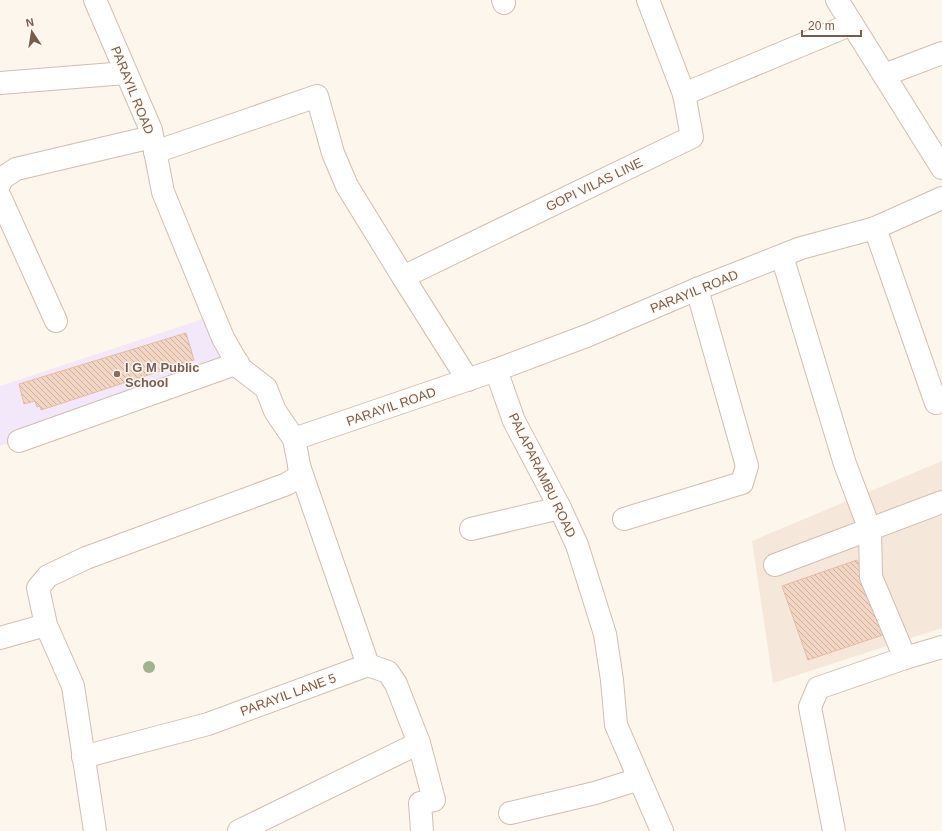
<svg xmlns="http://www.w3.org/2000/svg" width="942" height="831" viewBox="0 0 942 831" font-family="Arial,sans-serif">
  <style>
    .residential { fill: #f5e8da }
    .education { fill: #f3e8fa }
    .building { fill: url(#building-back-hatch); stroke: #e6bba3 }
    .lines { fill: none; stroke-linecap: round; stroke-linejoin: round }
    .minor-casing { stroke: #d1beb0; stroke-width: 24 }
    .minor { stroke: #fff; stroke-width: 22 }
    .tree { fill: #a0b28e }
    .education-dot { fill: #8d6e63; stroke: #fffaf3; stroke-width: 1.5 }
    .labels { text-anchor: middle; stroke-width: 3; stroke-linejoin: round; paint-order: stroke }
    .street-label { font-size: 13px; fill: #7a5c4d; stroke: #fffaf3 }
    .education-label { font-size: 13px; font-weight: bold; fill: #785e54; stroke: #fffaf3; text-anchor: start }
  </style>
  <defs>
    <pattern id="building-back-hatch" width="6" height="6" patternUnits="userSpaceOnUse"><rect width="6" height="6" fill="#f3d5c3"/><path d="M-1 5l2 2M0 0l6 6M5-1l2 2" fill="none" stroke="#cab0a1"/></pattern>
  </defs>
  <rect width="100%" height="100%" fill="#fdf6ec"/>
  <polygon class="residential" points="942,461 942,628 773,683 752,541"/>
  <polygon class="education" points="212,316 230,363 0,446 0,386"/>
  <g class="building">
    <polygon points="186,333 194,360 41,410 40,406 37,407 35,401 24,404 19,384"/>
    <polygon points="857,560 883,635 808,660 782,586"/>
  </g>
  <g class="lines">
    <g class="minor-casing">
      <g id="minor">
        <polyline points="95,0 151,130 163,192 223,338 240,368 266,388 275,411 294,439 496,370 589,335 697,289 801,248 875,228 942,198"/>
        <polyline points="503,0 504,3"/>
        <polyline points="648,0 684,94"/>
        <polyline points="837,0 942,168"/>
        <polyline points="884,75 942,53"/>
        <polyline points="0,83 126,73"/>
        <polyline points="155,152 317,96 333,153 347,186 403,277"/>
        <polyline points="0,183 1,179 16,169 152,137"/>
        <polyline points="0,197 56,321"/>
        <polyline points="875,228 936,403"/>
        <polyline points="782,256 845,464 870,530 871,577 905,658 942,647"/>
        <polyline points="496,370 514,421 560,508 577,545 605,634 612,680 616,725 662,831"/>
        <polyline points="468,380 403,277 692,137 684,94 852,24"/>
        <polyline points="19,441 238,363"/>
        <polyline points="299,466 368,665 388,672 396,684 419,743 434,800 420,803 422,831"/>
        <polyline points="624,519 742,483 747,466 697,289"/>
        <polyline points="471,529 560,508"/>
        <polyline points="775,565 942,502"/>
        <polyline points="0,638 46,625"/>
        <polyline points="83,757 208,724 368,665"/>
        <polyline points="510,813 595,793 639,779"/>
        <polyline points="95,831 73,686 46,625 38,588 48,576 86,558 287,484 301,475 294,439"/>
        <polyline points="239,831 419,743"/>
        <polyline points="834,831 810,707 818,688 905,658"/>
      </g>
    </g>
    <use href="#minor" class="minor"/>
  </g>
  <circle class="tree" cx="149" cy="667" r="6"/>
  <circle class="education-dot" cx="117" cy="374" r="4"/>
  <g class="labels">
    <g class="street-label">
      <text transform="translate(133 90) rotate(68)" y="5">PARAYIL ROAD</text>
      <text transform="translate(594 184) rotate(-26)" y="5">GOPI VILAS LINE</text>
      <text transform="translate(694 291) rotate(-22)" y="5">PARAYIL ROAD</text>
      <text transform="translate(391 406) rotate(-19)" y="5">PARAYIL ROAD</text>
      <text transform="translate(543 475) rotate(64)" y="5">PALAPARAMBU ROAD</text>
      <text transform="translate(288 694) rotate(-20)" y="5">PARAYIL LANE 5</text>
    </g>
    <g class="education-label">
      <text x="125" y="372">I G M Public<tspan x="125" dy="15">School</tspan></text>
    </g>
  </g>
  <g transform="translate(32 32) rotate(348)" stroke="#fffaf3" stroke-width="3" paint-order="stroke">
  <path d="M0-3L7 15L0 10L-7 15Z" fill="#7a5c4d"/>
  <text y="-6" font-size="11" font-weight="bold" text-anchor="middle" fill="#7a5c4d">N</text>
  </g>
  <path d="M802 30v6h59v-6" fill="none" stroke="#7a5c4d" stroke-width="2"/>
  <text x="808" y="30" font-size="12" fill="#7a5c4d" stroke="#fffaf3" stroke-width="3" paint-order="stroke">20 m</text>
</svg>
